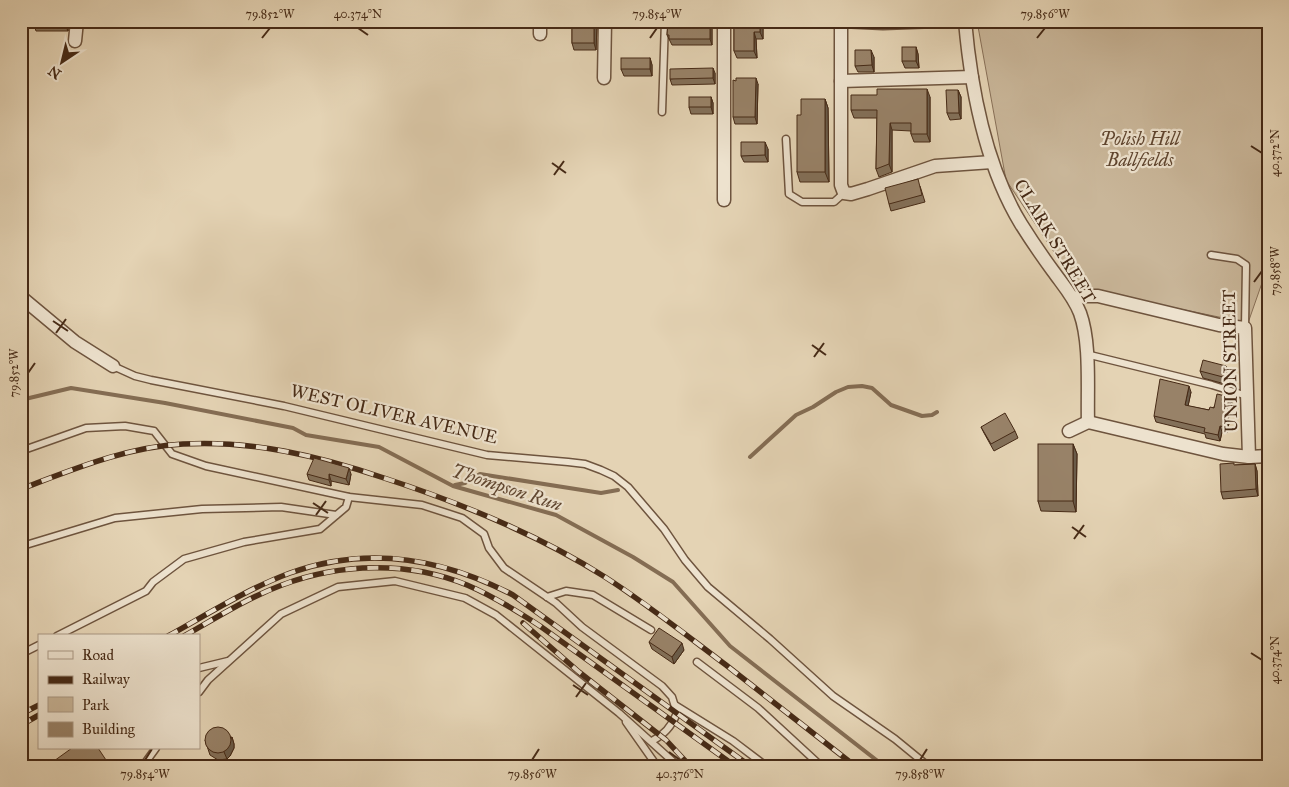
<svg xmlns="http://www.w3.org/2000/svg" width="1289" height="787" viewBox="0 0 1289 787" font-family="'IM FELL Great Primer',serif">
  <style>
    .green { fill: #c9b699; stroke: #887058 }
    .lines { fill: none; stroke-linecap: round; stroke-linejoin: round }
    .stream { stroke: #846d54; stroke-width: 4 }
    .service-casing { stroke: #6e543e; stroke-width: 9 }
    .minor-casing { stroke: #6e543e; stroke-width: 15 }
    .service { stroke: #ede2ce; stroke-width: 6 }
    .minor { stroke: #ede2ce; stroke-width: 12 }
    .rail-casing { stroke: #462a16; stroke-width: 5.5 }
    .rail { stroke: #ede2ce; stroke-width: 4; stroke-dasharray: 11; stroke-linecap: butt }
    .wall { fill: #837059; stroke: #462a16 }
    .shaded-wall { fill: #6a5b49; stroke: #462a16 }
    .building { fill: #988268; stroke: #462a16 }
    .ticks { fill: none; stroke: #462a16; stroke-width: 2 }
    .labels { text-anchor: middle; stroke-width: 4.5; stroke-linejoin: round; paint-order: stroke }
    .park-label { font-size: 18px; font-style: italic; fill: #604630; stroke: #ede2ce }
    .street-label { font-size: 18px; fill: #462a16; stroke: #ede2ce }
    .water-label { font-size: 19px; font-style: italic; fill: #604630; stroke: #ede2ce }
    .neatline { fill: none; stroke: #462a16; stroke-width: 2 }
    .ticks-label { font-size: 12px; text-anchor: middle; fill: #462a16 }
  </style>
  <rect width="100%" height="100%" fill="#e4d3b4"/>
  <filter id="stains"><feTurbulence type="fractalNoise" baseFrequency=".004" numOctaves="4"/><feColorMatrix values="0 0 0 0 .2 0 0 0 0 .09 0 0 0 0 .02 0 0 0 .5 -.17"/></filter>
  <radialGradient id="worn" r=".72"><stop offset=".6" stop-color="#630" stop-opacity="0"/><stop offset="1" stop-color="#630" stop-opacity=".3"/></radialGradient>
  <polygon class="green" points="977,21 1268,21 1268,279 1263,280 1248,323 1078,288 1006,180"/>
  <g class="lines">
    <g class="stream">
      <polyline points="21,400 71,388 165,403 293,428 306,435 379,447 453,486 556,515 633,557 673,582 730,646 884,766"/>
      <polyline points="750,457 796,415 813,407 836,392 848,387 862,386 872,388 891,405 922,416 932,415 937,412"/>
      <polyline points="455,485 465,483 480,474 601,493 618,490"/>
    </g>
    <g class="service-casing">
      <g id="service">
        <polyline points="841,24 883,26 965,23"/>
        <polyline points="662,112 665,21"/>
        <polyline points="786,139 789,194 802,202 834,202 844,193"/>
        <polyline points="1211,255 1237,259 1246,265 1245,328"/>
        <polyline points="1086,354 1212,385 1247,396"/>
        <polyline points="113,366 135,376 151,380 284,406 487,455 568,462 585,464 601,470 614,476 628,487 664,529 685,560 708,587 770,639 833,696 895,739 928,766"/>
        <path d="M21 451 86 428 125 426 154 431 172 454 206 466 349 497 422 505 462 518 484 534 489 548 504 568 556 603 582 627 662 686 672 697 677 713C672 726 664 735 652 741"/>
        <polyline points="29,544 115,518 202,509 281,507 336,515"/>
        <polyline points="547,597 566,591 593,595 651,630"/>
        <polyline points="57,636 146,591 153,582 184,559 244,542 320,529 346,507 349,497"/>
        <polyline points="21,654 39,645"/>
        <polyline points="697,662 758,708 821,766"/>
        <polyline points="199,668 228,661"/>
        <polyline points="199,692 208,680 281,614 338,587 395,581 465,598 496,615 619,713 678,766"/>
        <polyline points="675,705 733,741 766,766"/>
        <polyline points="626,722 657,766"/>
        <polyline points="143,766 156,748"/>
      </g>
    </g>
    <g class="minor-casing">
      <g id="minor">
        <polyline points="841,21 841,185 844,193 851,194 868,189 935,166 992,162"/>
        <path d="M965 21C971 89 985 165 1021 224 1031 240 1042 256 1053 271 1063 285 1074 297 1080 313 1091 343 1087 390 1088 422"/>
        <polyline points="540,34 540,21"/>
        <polyline points="75,41 77,21"/>
        <polyline points="604,78 605,21"/>
        <polyline points="841,81 972,77"/>
        <polyline points="724,200 724,21"/>
        <polyline points="21,297 75,342 113,366"/>
        <polyline points="1073,298 1086,296 1098,296 1219,325 1245,328 1249,457"/>
        <polyline points="1069,431 1088,422 1223,454 1249,457 1268,456"/>
      </g>
    </g>
    <use href="#service" class="service"/>
    <use href="#minor" class="minor"/>
    <g class="rail-casing">
      <g id="rail">
        <path d="M21 489C74 469 126 447 183 444 252 440 319 456 384 478 461 503 537 534 605 577 647 604 686 635 726 665 769 699 812 732 855 766"/>
        <polyline points="523,623 579,672 666,740 690,766"/>
        <path d="M168 636C208 614 247 589 290 573 367 545 442 558 513 595L750 766"/>
        <path d="M184 636C216 618 247 598 282 585 340 563 409 561 467 585 493 596 517 611 540 626L735 766"/>
        <polyline points="21,714 39,705"/>
        <polyline points="21,725 39,715"/>
      </g>
    </g>
    <use href="#rail" class="rail"/>
  </g>
  <g class="wall">
    <polygon points="68,21 68,31 36,31 34,25"/>
    <polygon points="560,21 595,21 597,25 596,50 574,50 572,43 572,23 561,23"/>
    <polygon points="668,21 712,21 712,45 672,45 667,35"/>
    <polygon points="734,21 763,21 763,39 756,39 757,58 737,58 734,51"/>
    <polygon points="916,47 918,54 919,68 905,68 902,61"/>
    <polygon points="874,57 874,72 858,72 855,66"/>
    <polygon points="650,58 652,65 652,76 624,76 621,69"/>
    <polygon points="715,73 715,84 672,85 670,79"/>
    <polygon points="758,84 757,124 735,124 733,117"/>
    <polygon points="958,90 961,97 961,119 950,120 947,113"/>
    <polygon points="711,97 713,103 713,114 691,114 689,107"/>
    <polygon points="930,97 930,142 914,142 911,134 911,131 892,130 892,172 879,177 876,169 877,118 854,118 851,110"/>
    <polygon points="825,99 828,108 829,182 800,182 797,172"/>
    <polygon points="768,149 768,162 744,162 741,156"/>
    <polygon points="920,186 925,202 891,211 889,204"/>
    <polygon points="1268,309 1268,343 1266,343 1264,336"/>
    <polygon points="1226,366 1228,373 1225,384 1203,378 1200,371"/>
    <polygon points="1191,392 1188,406 1209,410 1230,397 1232,403 1228,420 1229,423 1227,433 1222,432 1220,441 1206,438 1205,434 1156,422 1154,416"/>
    <polygon points="1268,400 1268,446 1266,446 1264,439 1267,426"/>
    <polygon points="981,427 1015,431 1018,438 994,451 984,433"/>
    <polygon points="1073,444 1077,454 1076,512 1041,511 1038,501"/>
    <polygon points="1255,464 1257,471 1258,496 1223,499 1221,492 1235,465"/>
    <polygon points="307,474 351,474 349,485 331,481 331,486 309,480"/>
    <polygon points="649,642 684,650 674,664 652,649"/>
    <polygon points="232,737 234,744 234,748 230,756 227,759 218,760 210,755 205,740"/>
  </g>
  <g class="shaded-wall">
    <polygon points="66,21 68,21 68,31 65,25"/>
    <polygon points="594,21 595,21 597,25 596,50 594,43"/>
    <polygon points="710,21 712,21 712,45 710,39"/>
    <polygon points="760,21 763,21 763,39 760,32"/>
    <polygon points="754,32 756,39 757,58 754,51"/>
    <polygon points="916,47 918,54 919,68 916,61"/>
    <polygon points="871,50 874,57 874,72 872,65"/>
    <polygon points="650,58 652,65 652,76 650,69"/>
    <polygon points="713,68 715,73 715,84 713,78"/>
    <polygon points="756,78 758,84 757,124 755,117"/>
    <polygon points="927,89 930,97 930,142 927,134"/>
    <polygon points="958,90 961,97 961,119 959,113"/>
    <polygon points="711,97 713,103 713,114 711,107"/>
    <polygon points="825,99 828,108 829,182 825,172"/>
    <polygon points="890,123 892,130 892,172 889,164"/>
    <polygon points="765,142 768,149 768,162 765,155"/>
    <polygon points="1226,366 1228,373 1225,384 1223,377"/>
    <polygon points="1189,386 1191,392 1187,411 1185,405"/>
    <polygon points="1230,397 1232,403 1228,420 1229,423 1227,433 1225,427 1225,416"/>
    <polygon points="1220,426 1222,432 1220,441 1218,435"/>
    <polygon points="1073,444 1077,454 1076,512 1073,501"/>
    <polygon points="1255,464 1257,471 1258,496 1256,489"/>
    <polygon points="349,468 351,474 349,485 346,479"/>
    <polygon points="329,474 331,481 331,486 329,480"/>
    <polygon points="682,643 684,650 674,664 672,657"/>
    <polygon points="232,737 234,744 234,748 230,756 227,759 224,752"/>
  </g>
  <g class="building">
    <polygon points="34,21 66,21 65,25 34,25"/>
    <rect x="572" y="21" width="22" height="22"/>
    <polygon points="668,21 710,21 710,39 669,39 669,35 667,35"/>
    <polygon points="734,21 760,21 760,32 754,32 754,51 734,51"/>
    <rect x="902" y="47" width="14" height="14"/>
    <polygon points="855,50 871,50 872,65 855,66"/>
    <rect x="621" y="58" width="29" height="11"/>
    <polygon points="713,68 713,78 670,79 670,69"/>
    <polygon points="736,78 756,78 755,117 733,117 733,80 736,81"/>
    <polygon points="877,89 927,89 927,134 911,134 911,123 890,123 889,164 876,169 877,110 851,110 851,95 877,95"/>
    <polygon points="946,90 958,90 959,113 947,113"/>
    <rect x="689" y="97" width="22" height="10"/>
    <polygon points="801,99 825,99 825,172 797,172 797,115 801,115"/>
    <polygon points="741,142 765,142 765,155 741,156"/>
    <polygon points="918,179 922,195 889,204 885,188"/>
    <polygon points="1262,309 1268,309 1268,339 1268,336 1264,336"/>
    <polygon points="1203,360 1226,366 1223,377 1200,371"/>
    <polygon points="1160,379 1189,386 1185,405 1209,410 1210,407 1214,408 1217,394 1230,397 1225,416 1227,417 1225,427 1220,426 1218,435 1204,432 1205,428 1154,416"/>
    <polygon points="1266,400 1268,400 1268,439 1264,439 1263,427 1267,426"/>
    <polygon points="1005,413 1015,431 991,444 981,427"/>
    <rect x="1038" y="444" width="35" height="57"/>
    <polygon points="314,458 349,468 346,479 329,474 329,480 307,474"/>
    <polygon points="1234,463 1234,465 1255,464 1256,489 1221,492 1220,464"/>
    <polygon points="659,628 682,643 672,657 649,642"/>
    <circle cx="218" cy="740" r="13"/>
    <polygon points="72,748 98,748 110,766 47,766"/>
  </g>
  <path class="ticks" d="M358 28 368 35M262 38 270 28M650 38 657 28M1037 38 1045 28M1251 146 1262 153M552 163 566 173M554 175 564 161M1254 282 1262 271M53 321 68 331M56 333 66 319M812 345 826 355M814 357 824 343M28 373 35 363M313 503 328 513M316 515 326 501M1072 527 1086 537M1074 539 1084 525M1251 653 1262 660M573 685 588 695M576 697 586 683M669 752 680 760M145 760 152 749M532 760 539 749M920 760 927 749"/>
  <g class="labels">
    <g class="park-label">
      <text x="1140" y="145">Polish Hill<tspan x="1140" dy="21">Ballfields</tspan></text>
    </g>
    <g class="street-label">
      <text transform="translate(1055 241) rotate(59)" y="6">CLARK STREET</text>
      <text transform="translate(1230 361) rotate(-91)" y="6">UNION STREET</text>
      <text transform="translate(394 414) rotate(13)" y="6">WEST OLIVER AVENUE</text>
    </g>
    <g class="water-label">
      <text transform="translate(507 487) rotate(18)" y="7">Thompson Run</text>
    </g>
  </g>
  <rect width="1289" height="787" fill="none" stroke="#e4d3b4" stroke-width="55"/>
  <rect x="38" y="634" width="162" height="115" fill="#ede2ce" stroke="#aa9884"/>
  <rect x="48" y="651" width="25" height="8" fill="#ede2ce" stroke="#aa9884"/>
  <text x="82" y="660" font-size="15" fill="#462a16">Road</text>
  <rect x="48" y="676" width="25" height="8" fill="#462a16" stroke="#aa9884"/>
  <text x="82" y="684" font-size="15" fill="#462a16">Railway</text>
  <rect x="48" y="697" width="25" height="15" fill="#c9b699" stroke="#aa9884"/>
  <text x="82" y="710" font-size="15" fill="#462a16">Park</text>
  <rect x="48" y="722" width="25" height="15" fill="#988268" stroke="#aa9884"/>
  <text x="82" y="734" font-size="15" fill="#462a16">Building</text>
  <g transform="translate(62 62) rotate(215)" stroke="#ede2ce" stroke-width="4" paint-order="stroke">
  <path d="M0-4L9 19L0 12L-9 19Z" fill="#462a16"/>
  <text y="-8" font-size="14" font-weight="bold" text-anchor="middle" fill="#462a16">N</text>
  </g>
  <rect x="28" y="28" width="1234" height="732" class="neatline"/>
  <g class="ticks-label">
    <text x="270" y="18">79.852°W</text>
    <text x="358" y="18">40.374°N</text>
    <text x="657" y="18">79.854°W</text>
    <text x="1045" y="18">79.856°W</text>
    <text transform="translate(1275 153) rotate(-90)" y="4">40.372°N</text>
    <text transform="translate(1275 271) rotate(-90)" y="4">79.858°W</text>
    <text transform="translate(14 373) rotate(-90)" y="4">79.852°W</text>
    <text transform="translate(1275 660) rotate(-90)" y="4">40.374°N</text>
    <text x="145" y="778">79.854°W</text>
    <text x="532" y="778">79.856°W</text>
    <text x="680" y="778">40.376°N</text>
    <text x="920" y="778">79.858°W</text>
  </g>
  <rect width="100%" height="100%" filter="url(#stains)"/>
  <rect width="100%" height="100%" fill="url(#worn)"/>
</svg>
